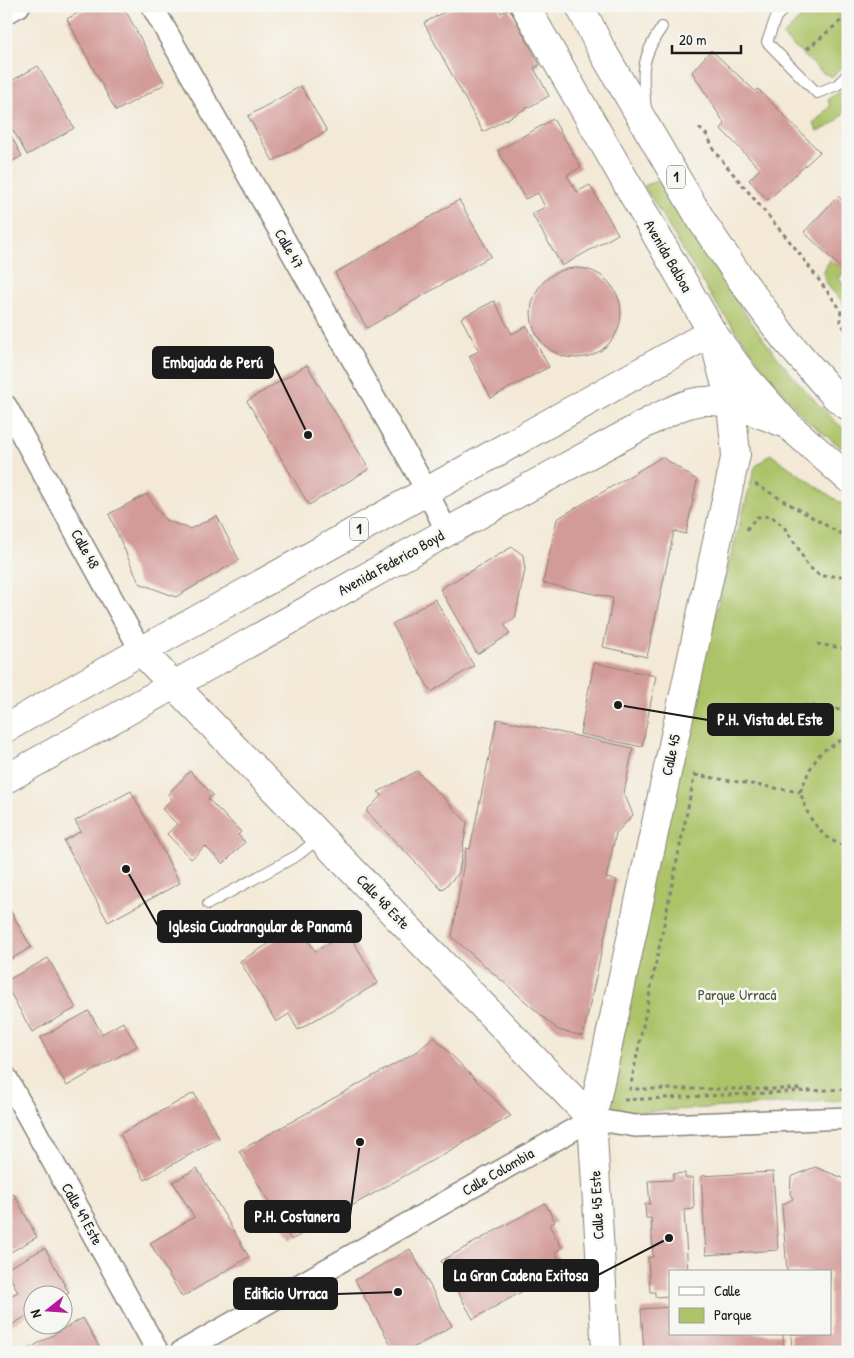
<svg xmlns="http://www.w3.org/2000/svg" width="854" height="1358" viewBox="0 0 854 1358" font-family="'Patrick Hand',sans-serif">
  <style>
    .green { fill: #acc368; stroke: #647042 }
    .building { fill: #d39b98 }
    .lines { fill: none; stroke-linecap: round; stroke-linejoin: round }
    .service-casing { stroke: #888279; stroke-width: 12 }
    .minor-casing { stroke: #888279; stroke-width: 24 }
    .secondary-casing { stroke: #888279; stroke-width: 30 }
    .primary-casing { stroke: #888279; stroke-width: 30 }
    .trunk-casing { stroke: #888279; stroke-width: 30 }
    .path { stroke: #888279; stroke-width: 3; stroke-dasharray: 4 4; stroke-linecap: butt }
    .service { stroke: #fff; stroke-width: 10 }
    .minor { stroke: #fff; stroke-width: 21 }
    .secondary { stroke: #fff; stroke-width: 28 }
    .primary { stroke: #fff; stroke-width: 28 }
    .trunk { stroke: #fff; stroke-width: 28 }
    .labels { text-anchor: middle; stroke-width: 5; stroke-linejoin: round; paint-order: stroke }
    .shield { fill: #f6f6f2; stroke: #5d5d5c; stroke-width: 1 }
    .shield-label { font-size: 14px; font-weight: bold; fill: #1c1c1c }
    .street-label { font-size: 15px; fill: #1c1c1c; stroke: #f6f6f2 }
    .park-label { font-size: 15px; fill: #4e5637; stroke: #f6f6f2 }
    .leader { fill: none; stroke: #1c1c1c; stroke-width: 2 }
    .callout-dot { fill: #1c1c1c; stroke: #f6f6f2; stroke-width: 2 }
    .callout { fill: #1c1c1c; stroke: #1c1c1c; stroke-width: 2 }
    .callout-label { font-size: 16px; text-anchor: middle; font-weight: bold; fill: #fff }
  </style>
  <rect width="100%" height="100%" fill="#f6f6f2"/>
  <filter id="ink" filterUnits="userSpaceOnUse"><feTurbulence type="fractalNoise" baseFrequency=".02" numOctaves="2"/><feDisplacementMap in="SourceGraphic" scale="10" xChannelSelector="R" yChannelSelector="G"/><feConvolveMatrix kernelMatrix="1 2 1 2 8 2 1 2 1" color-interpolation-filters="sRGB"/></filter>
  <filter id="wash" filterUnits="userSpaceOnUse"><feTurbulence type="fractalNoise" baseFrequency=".0096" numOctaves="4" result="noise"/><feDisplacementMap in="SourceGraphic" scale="20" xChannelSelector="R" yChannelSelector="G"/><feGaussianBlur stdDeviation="1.12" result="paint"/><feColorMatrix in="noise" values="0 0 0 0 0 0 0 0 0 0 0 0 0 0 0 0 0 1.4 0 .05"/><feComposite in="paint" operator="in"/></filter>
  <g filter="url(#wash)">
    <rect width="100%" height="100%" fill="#f3e9d6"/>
    <g class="green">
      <polygon points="813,6 848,6 848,61 832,77 823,73 782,36"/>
      <path d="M848 87C848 112 841 123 818 131L813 124 830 106 828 99Z"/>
      <path d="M660 179C716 270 767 360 848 433V453L805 419 770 377 714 301 644 186Z"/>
      <polygon points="829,260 845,270 839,279 848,288 848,308 826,284 823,273"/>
      <polygon points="770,454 848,508 848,1100 619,1113 611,1108 609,1097 642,885 755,467"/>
    </g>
    <g id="blocks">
      <g class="building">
        <polygon points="90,6 123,6 165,84 116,111 67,19"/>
        <polygon points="455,6 498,6 501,13 509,8 540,65 534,68 549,96 483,132 424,23"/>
        <polygon points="711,50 755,91 758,89 820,152 768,200 749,180 760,169 721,129 725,124 692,72"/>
        <polygon points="38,66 74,128 27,155 6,118 6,84"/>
        <polygon points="301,86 327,131 273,161 248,116"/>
        <polygon points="553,119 581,167 567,175 577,192 590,185 618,234 562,266 532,214 545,207 538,193 525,199 498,151"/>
        <polygon points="6,127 22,156 6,165"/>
        <polygon points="838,196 848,206 848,275 804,232"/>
        <polygon points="459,200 491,256 367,328 335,273"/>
        <circle cx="576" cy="313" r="45"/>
        <polygon points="494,301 512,334 527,326 549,367 491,398 469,356 479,351 461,318"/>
        <polygon points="307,365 369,469 309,505 247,401"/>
        <polygon points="662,457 697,480 686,534 674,531 647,657 603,647 613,598 543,583 557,519"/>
        <polygon points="147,494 165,520 190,529 217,516 239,560 176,597 139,583 109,514"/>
        <polygon points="512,547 523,555 525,570 515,618 504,624 510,634 477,654 440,589"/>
        <polygon points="435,599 474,666 431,692 392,624"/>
        <polygon points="594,663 656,676 642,747 580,734"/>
        <polygon points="497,719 633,748 624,793 633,815 616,833 606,878 617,880 583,1036 558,1030 452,937 466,848 470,849"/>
        <polygon points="190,771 213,795 208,799 241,832 238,835 245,842 223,864 205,846 191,859 167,834 177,824 162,809 172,799 168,794"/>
        <polygon points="417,771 467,822 459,873 442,890 366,811 382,795 378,792"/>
        <polygon points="131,791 180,883 108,922 64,841 81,831 75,821"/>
        <polygon points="6,903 31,947 6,962"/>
        <polygon points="299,926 315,951 348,932 378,983 298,1030 289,1014 276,1022 240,961"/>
        <polygon points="48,958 76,1008 32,1032 6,985 6,981"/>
        <polygon points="89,1011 102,1034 123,1022 137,1046 67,1086 40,1038"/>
        <polygon points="434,1037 511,1116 291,1240 239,1151 418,1051"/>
        <polygon points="194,1093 219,1138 145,1180 120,1134"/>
        <polygon points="815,1167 843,1178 848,1182 848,1352 792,1352 791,1334 830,1334 830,1272 787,1272 782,1205 793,1199 790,1194 791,1177"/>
        <polygon points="197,1168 249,1257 182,1297 150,1243 194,1217 173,1182"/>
        <polygon points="773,1172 778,1250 706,1255 701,1176"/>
        <polygon points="685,1173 685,1178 693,1178 694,1209 684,1210 688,1272 670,1272 670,1296 655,1297 655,1292 650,1292 648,1257 653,1257 651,1218 646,1218 645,1204 650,1204 648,1181 673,1180 673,1174"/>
        <polygon points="14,1194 37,1237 9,1253 6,1250 6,1198"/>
        <polygon points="545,1203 555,1222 549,1225 562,1248 555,1252 564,1268 473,1319 441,1261"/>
        <polygon points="45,1248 69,1293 62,1297 32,1296 32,1313 6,1328 6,1298 18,1292 6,1269"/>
        <polygon points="410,1249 452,1326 406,1352 395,1352 355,1280"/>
        <polygon points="670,1307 670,1334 783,1334 784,1352 644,1352 641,1309"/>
        <polygon points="83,1318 102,1352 23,1352"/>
      </g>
    </g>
  </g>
  <g filter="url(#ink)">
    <use href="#blocks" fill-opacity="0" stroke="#888279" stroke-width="1"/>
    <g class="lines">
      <g class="service-casing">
        <g id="service">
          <polyline points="787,6 776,17 767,42 817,93 837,85 848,74"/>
          <path d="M646 109C642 72 640 59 662 27"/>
          <polyline points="208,904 298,855 319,838"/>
        </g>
      </g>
      <g class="minor-casing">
        <g id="minor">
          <polyline points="152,6 427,491 447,532"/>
          <polyline points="6,13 19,6"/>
          <polyline points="6,406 141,651"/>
          <polyline points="6,1077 158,1352"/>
          <polyline points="181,1352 592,1119 635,1126 848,1118"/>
        </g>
      </g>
      <g class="secondary-casing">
        <g id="secondary">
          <polyline points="787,424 848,478"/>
          <polyline points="141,651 592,1119"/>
          <polyline points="606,1352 592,1119 736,454 731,405 712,332"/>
        </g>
      </g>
      <g class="primary-casing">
        <g id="primary">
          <polyline points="525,6 712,332 745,377 786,423"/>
          <polyline points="6,728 141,651 712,332"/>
          <path d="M6 779 447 532 654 419C671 411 690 400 709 401 733 401 764 416 787 424"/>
        </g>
      </g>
      <g class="trunk-casing">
        <polyline id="trunk" points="580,6 600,47 671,169 703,223 740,278 785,339 836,397 848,406"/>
      </g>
      <g class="path">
        <polyline points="807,49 848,15"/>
        <polyline points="699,128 707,135 715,152 796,249 841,310 840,321 848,334"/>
        <polyline points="755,484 848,538"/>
        <polyline points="747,530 749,526 757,517 771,516 784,527 798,548 807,565 820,576 848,576"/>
        <polyline points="817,644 848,649"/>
        <polyline points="804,705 848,711"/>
        <path d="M848 719 845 738 821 752 810 769 800 792C803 799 805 808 809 815 815 828 833 845 848 847"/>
        <polyline points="695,773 630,1089 803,1089"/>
        <polyline points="695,775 800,792"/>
        <polyline points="624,1100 848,1089"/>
      </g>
      <use href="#service" class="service"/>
      <use href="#minor" class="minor"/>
      <use href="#secondary" class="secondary"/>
      <use href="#primary" class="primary"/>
      <use href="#trunk" class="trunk"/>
    </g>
  </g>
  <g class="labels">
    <g class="shield">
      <rect x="667" y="165.5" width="18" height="23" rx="4"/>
      <rect x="350" y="517.5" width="18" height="23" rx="4"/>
    </g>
    <g class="shield-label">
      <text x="676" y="182">1</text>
      <text x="359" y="534">1</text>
    </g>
    <g class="street-label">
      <text transform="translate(289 249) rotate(60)" y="5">Calle 47</text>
      <text transform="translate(668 256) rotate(60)" y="5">Avenida Balboa</text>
      <text transform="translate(85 549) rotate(61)" y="5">Calle 48</text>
      <text transform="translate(391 563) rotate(-29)" y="5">Avenida Federico Boyd</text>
      <text transform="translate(671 755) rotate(-78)" y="5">Calle 45</text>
      <text transform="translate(383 902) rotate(46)" y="5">Calle 48 Este</text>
      <text transform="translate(498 1172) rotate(-30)" y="5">Calle Colombia</text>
      <text transform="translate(597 1205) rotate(-93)" y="5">Calle 45 Este</text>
      <text transform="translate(82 1214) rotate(61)" y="5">Calle 49 Este</text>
    </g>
    <g class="park-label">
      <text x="737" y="1000">Parque Urracá</text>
    </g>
  </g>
  <path class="leader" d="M308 435L273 363M618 705L708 720M126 869L158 926M360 1142L350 1216M669 1238L598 1275M398 1292L337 1294"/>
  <g class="callout-dot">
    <circle cx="308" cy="435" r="5"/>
    <circle cx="618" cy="705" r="5"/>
    <circle cx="126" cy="869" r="5"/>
    <circle cx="360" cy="1142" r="5"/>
    <circle cx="669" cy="1238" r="5"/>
    <circle cx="398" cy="1292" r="5"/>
  </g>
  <g class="callout">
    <rect x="153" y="347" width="120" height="31" rx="5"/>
    <rect x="708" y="704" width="125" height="31" rx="5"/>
    <rect x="158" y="911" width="203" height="31" rx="5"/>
    <rect x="245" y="1201" width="105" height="31" rx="5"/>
    <rect x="444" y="1260" width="154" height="31" rx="5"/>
    <rect x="234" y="1278" width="103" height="31" rx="5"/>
  </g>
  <g class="callout-label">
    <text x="213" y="368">Embajada de Perú</text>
    <text x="770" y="725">P.H. Vista del Este</text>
    <text x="260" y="932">Iglesia Cuadrangular de Panamá</text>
    <text x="297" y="1222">P.H. Costanera</text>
    <text x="521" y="1281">La Gran Cadena Exitosa</text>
    <text x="286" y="1299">Edificio Urraca</text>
  </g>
  <rect width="854" height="1358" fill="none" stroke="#f6f6f2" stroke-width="25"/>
  <rect x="669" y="1270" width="162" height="65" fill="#f6f6f2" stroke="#9f9f9c"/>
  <rect x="679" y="1287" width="25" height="8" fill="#ffffff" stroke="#9f9f9c"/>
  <text x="714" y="1296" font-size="15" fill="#1c1c1c">Calle</text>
  <rect x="679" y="1308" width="25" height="15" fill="#acc368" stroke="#9f9f9c"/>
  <text x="714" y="1320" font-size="15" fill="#1c1c1c">Parque</text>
  <g transform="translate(48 1310) rotate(253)"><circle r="24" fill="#f6f6f2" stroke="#9f9f9c"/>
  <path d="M0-4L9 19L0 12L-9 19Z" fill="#b5179e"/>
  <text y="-8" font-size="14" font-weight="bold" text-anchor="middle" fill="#1c1c1c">N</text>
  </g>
  <path d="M672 45v8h69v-8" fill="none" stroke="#1c1c1c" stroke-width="2.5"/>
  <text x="679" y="45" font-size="15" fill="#1c1c1c" stroke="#f6f6f2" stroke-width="4" paint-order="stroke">20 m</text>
</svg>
